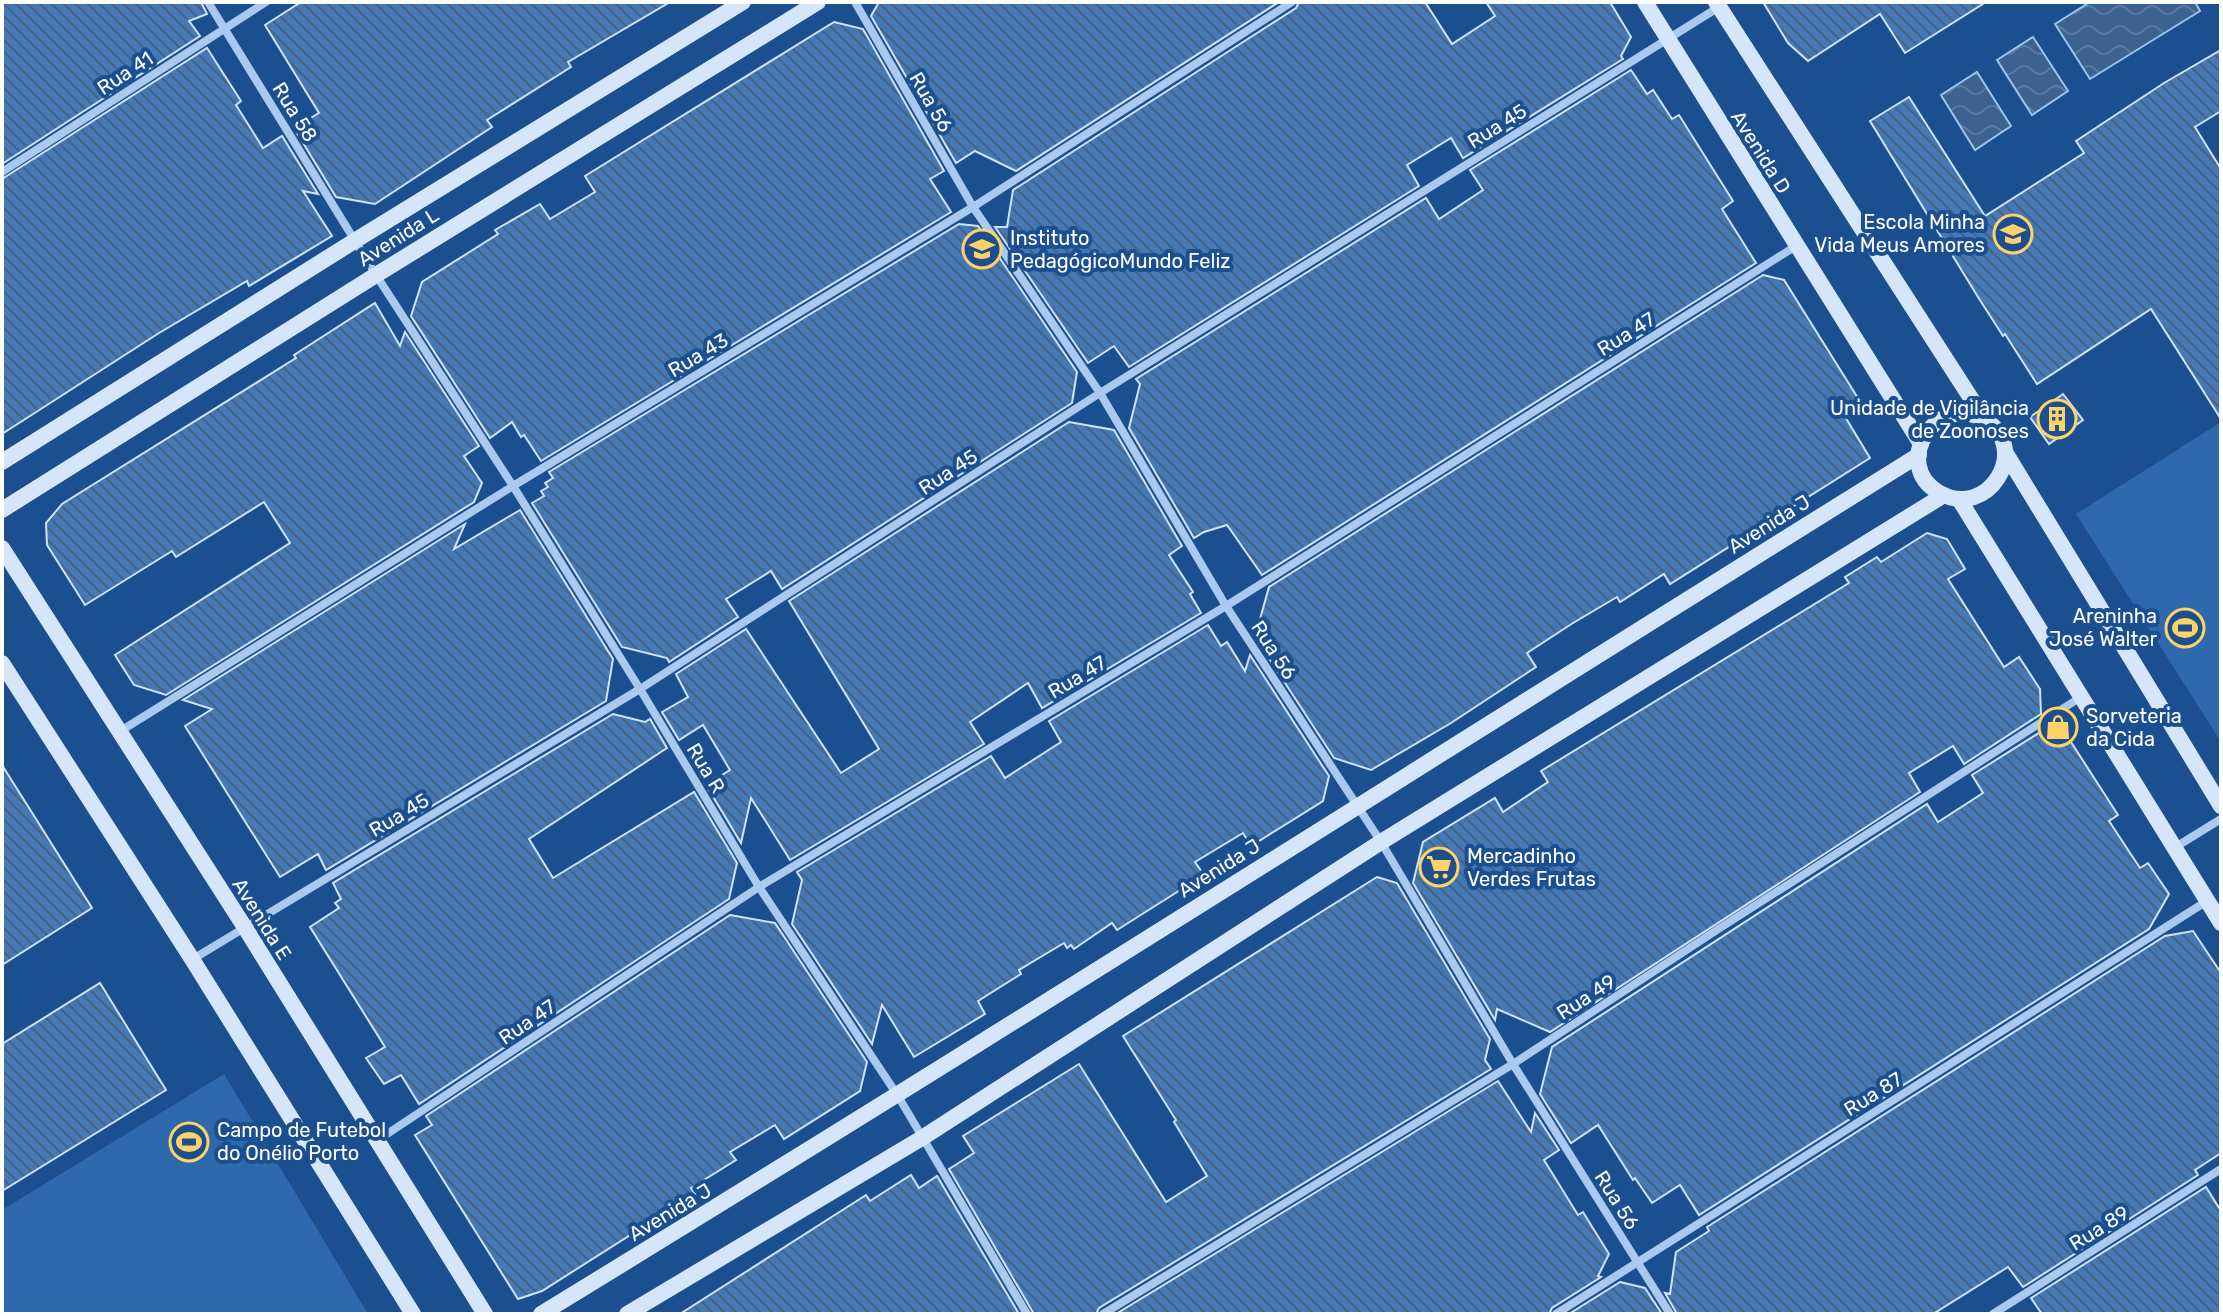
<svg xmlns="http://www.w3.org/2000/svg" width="2223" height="1316" viewBox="0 0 2223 1316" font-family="Rubik,sans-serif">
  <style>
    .green { fill: #2e69ad }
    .water { fill: url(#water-waves); stroke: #9cc4f0; stroke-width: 2 }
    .building { fill: url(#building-back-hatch); stroke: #cfe3fa; stroke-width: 2 }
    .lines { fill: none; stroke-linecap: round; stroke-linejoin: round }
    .street { stroke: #a9c9ee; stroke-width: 8 }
    .secondary { stroke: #d6e6fa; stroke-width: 16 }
    .labels { text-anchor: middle; stroke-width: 8; stroke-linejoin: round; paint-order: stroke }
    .street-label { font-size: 20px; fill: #fff; stroke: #1b4f8f }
    .poi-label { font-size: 20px; fill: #fff; stroke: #1b4f8f; text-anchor: start }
  </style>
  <defs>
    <pattern id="water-waves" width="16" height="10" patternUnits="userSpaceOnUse" patternTransform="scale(2)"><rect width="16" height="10" fill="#3c6290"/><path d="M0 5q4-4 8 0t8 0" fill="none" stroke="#597aa1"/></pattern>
    <pattern id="building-back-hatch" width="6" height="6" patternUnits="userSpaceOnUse" patternTransform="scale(2)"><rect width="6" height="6" fill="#4478b7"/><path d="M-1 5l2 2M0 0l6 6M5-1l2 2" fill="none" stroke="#486282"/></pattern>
  </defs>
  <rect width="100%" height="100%" fill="#1b4f8f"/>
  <g class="green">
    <polygon points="2221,422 2221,742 2076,514"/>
    <polygon points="224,1074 368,1314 2,1314 2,1210"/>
  </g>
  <g class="water">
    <polygon points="2090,2 2195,2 2200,11 2090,79 2055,24"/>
    <polygon points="2033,37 2068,91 2032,115 1997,60"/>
    <polygon points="1977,72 2011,126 1975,150 1941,95"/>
  </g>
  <g class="building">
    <polygon points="2,2 201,2 207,14 189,21 200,36 2,164"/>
    <polygon points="301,2 670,2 568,62 571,67 487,120 492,127 375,204 336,197 294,128 319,113 265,25"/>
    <polygon points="879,2 1279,2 1016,171 975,151 956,163 871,16"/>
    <polygon points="1299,2 1425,2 1452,44 1495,16 1486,2 1610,2 1631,37 1621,56 1623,59 1463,158 1451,138 1407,165 1419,186 1129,367 1114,346 1088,363 995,227 1007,227 1013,190 1296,8"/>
    <polygon points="1763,2 1986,2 1905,53 1880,14 1808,61 1788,43"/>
    <polygon points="834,22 863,29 944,171 930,179 951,212 541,461 524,435 521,437 512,422 490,438 411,316 422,282 498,234 495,230 540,204 550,219 595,192 585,176"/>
    <polygon points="207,48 241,101 236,105 263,148 282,136 318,194 303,191 332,236 249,286 247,281 159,333 2,434 2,179"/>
    <polygon points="2221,50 2221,111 2195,127 2221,169 2221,419 2151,309 2037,384 2005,334 2003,336 1978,297 1870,121 1909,97 1985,216 2084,153 2076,141 2164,83"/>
    <polygon points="1631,70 1647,94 1653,90 1672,119 1679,115 1733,201 1722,209 1756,263 1262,575 1227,525 1204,532 1194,538 1129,428 1140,384 1136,379 1426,198 1439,219 1483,190 1470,170"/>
    <polygon points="959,224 978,226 1077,372 1072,403 782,589 771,571 726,599 738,617 669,662 667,658 622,647 532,503 544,496 541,491 548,487 545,483 553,478 549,472"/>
    <polygon points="1763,275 1784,280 1861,403 1844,415 1870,458 1670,584 1664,574 1620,602 1617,597 1573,623 1527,653 1536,667 1451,723 1371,770 1334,758 1255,637 1269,587"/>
    <polygon points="375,303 400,346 405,332 479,446 464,456 482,483 474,502 166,695 134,685 115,655 290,543 264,502 176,557 172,551 85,605 47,545 46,523 62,504 296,358 294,355"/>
    <polygon points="2063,394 2083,420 2049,444 2030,417"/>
    <polygon points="1069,422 1114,430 1182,546 1169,555 1193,592 1190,594 1201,613 1042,708 1028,683 970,722 984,744 790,860 751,798 741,843 706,785 730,770 703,725 679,740 662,712 688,697 676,674 746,629 841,773 879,749 789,601"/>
    <polygon points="520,510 613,659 606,701 326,870 318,854 280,877 185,726 212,709 183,700 465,524 454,549"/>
    <polygon points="1927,533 1947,539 1965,569 1948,579 2004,667 2019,657 2040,689 2041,714 1964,764 1953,746 1909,773 1920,792 1550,1032 1497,1009 1495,1020 1413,883 1423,842 1495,798 1503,812 1548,782 1541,771 1849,583 1845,577 1877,557 1881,562"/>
    <polygon points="1208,625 1221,646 1227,642 1245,671 1250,655 1329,776 1323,801 1251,846 1243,833 1195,862 1204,875 1117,930 1112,923 1074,949 1071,945 1067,948 1064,943 1019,970 1021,974 978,1001 985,1014 914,1057 882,1005 872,1044 792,924 802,880 797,872 991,756 1005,778 1061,742 1049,721"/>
    <polygon points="613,714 645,722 650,719 667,748 529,839 553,878 694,792 737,863 729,899 419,1104 401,1075 384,1084 366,1058 385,1047 310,927 339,908 335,903 341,899 333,883"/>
    <polygon points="2042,731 2042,734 2069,739 2118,815 2109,821 2140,868 2148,863 2169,894 2149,929 1699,1215 1680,1185 1652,1203 1635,1178 1633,1180 1598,1125 1571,1143 1540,1094 1552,1047 1927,804 1938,822 1983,793 1972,775"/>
    <polygon points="2,765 92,908 2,965"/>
    <polygon points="1377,877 1397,883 1490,1039 1485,1060 1491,1069 1099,1308 1096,1314 1034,1314 949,1169 974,1153 963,1136 1079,1064 1166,1202 1207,1176 1174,1122 1176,1120 1123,1036"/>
    <polygon points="730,915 775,923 867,1062 860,1091 784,1139 775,1125 730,1152 736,1160 691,1188 695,1194 542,1291 518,1299 415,1135 432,1125 426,1116"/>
    <polygon points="2193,931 2221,973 2221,1153 2195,1170 2198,1175 2023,1287 2008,1267 1933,1314 1677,1314 1665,1293 1670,1294 1676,1252 1709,1231 1707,1227 2165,936"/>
    <polygon points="100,983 166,1090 2,1191 2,1044"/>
    <polygon points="1498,1081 1531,1132 1535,1113 1559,1150 1544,1160 1578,1215 1583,1212 1609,1254 1598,1276 1601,1277 1552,1308 1549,1314 1116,1314"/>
    <polygon points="911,1175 919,1188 937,1176 1019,1314 680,1314 866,1195 870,1201"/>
    <polygon points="2206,1187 2221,1211 2221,1314 2042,1314 2031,1298"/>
    <polygon points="1620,1282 1645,1288 1662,1314 1569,1314"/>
  </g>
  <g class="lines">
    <g class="street">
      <polyline points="208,2 376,275 513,486 640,689 759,887 898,1096 1027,1314"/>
      <polyline points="855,2 973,207 1100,393 1226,606 1381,842 1513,1064 1670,1314"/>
      <polyline points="2,172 266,2"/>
      <polyline points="119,732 513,486 973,207 1292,2"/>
      <polyline points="2174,848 2221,819"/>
      <polyline points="193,959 640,689 1100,393 1719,7"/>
      <polyline points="378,1140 759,887 1226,606 1796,246"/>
      <polyline points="1103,1314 1513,1064 1720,928 2081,697"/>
      <polyline points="1556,1314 2207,901"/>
      <polyline points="1993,1314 2221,1169"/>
    </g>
    <g class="secondary">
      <polyline points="1645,2 1921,444"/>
      <path d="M1716 2 1985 420C2032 448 1988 522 1938 492 1891 464 1936 391 1985 420"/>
      <polyline points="2005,452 2221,806"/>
      <polyline points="2,462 356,240 743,2"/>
      <polyline points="1959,499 2221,923"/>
      <polyline points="2,510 376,275 818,2"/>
      <polyline points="2,548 244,926 485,1314"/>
      <polyline points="2,663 192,959 413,1314"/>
      <path d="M541 1314C1003 1032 1459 741 1919 455"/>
      <polyline points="627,1314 922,1138 1381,842 1944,495"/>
    </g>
  </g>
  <defs>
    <g id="school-ring" transform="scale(2)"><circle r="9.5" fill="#1b4f8f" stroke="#ffd166" stroke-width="1.5"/><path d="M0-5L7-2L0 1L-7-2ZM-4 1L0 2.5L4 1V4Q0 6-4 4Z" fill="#ffd166"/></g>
    <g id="building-ring" transform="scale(2)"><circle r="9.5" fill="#1b4f8f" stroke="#ffd166" stroke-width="1.5"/><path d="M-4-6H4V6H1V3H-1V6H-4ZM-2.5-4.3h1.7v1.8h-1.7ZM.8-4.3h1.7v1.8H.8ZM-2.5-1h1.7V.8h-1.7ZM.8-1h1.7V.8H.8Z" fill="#ffd166"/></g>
    <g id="stadium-ring" transform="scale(2)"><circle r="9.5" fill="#1b4f8f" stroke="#ffd166" stroke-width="1.5"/><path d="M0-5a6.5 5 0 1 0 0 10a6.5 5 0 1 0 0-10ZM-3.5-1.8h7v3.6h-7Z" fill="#ffd166"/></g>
    <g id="shop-ring" transform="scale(2)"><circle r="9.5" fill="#1b4f8f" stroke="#ffd166" stroke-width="1.5"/><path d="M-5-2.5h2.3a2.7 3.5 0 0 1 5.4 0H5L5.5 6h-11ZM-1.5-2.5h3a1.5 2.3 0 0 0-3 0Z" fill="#ffd166"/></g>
    <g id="supermarket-ring" transform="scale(2)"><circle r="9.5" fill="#1b4f8f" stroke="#ffd166" stroke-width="1.5"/><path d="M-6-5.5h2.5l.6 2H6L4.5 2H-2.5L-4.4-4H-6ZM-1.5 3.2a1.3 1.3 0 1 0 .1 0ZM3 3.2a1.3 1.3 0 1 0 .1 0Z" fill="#ffd166"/></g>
  </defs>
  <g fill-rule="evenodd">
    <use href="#school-ring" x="2013" y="234"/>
    <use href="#school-ring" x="982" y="249"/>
    <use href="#building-ring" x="2057" y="419"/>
    <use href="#stadium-ring" x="2185" y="628"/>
    <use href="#shop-ring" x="2058" y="727"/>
    <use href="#supermarket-ring" x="1439" y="867"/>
    <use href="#stadium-ring" x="189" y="1142"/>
  </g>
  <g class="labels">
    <g class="street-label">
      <text transform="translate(125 73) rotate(-33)" y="7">Rua 41</text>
      <text transform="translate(931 102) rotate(60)" y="7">Rua 56</text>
      <text transform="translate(295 112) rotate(58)" y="7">Rua 58</text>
      <text transform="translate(1497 126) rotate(-32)" y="7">Rua 45</text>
      <text transform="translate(1761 152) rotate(58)" y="7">Avenida D</text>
      <text transform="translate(398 237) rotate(-32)" y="7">Avenida L</text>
      <text transform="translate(1626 334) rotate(-32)" y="7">Rua 47</text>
      <text transform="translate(698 355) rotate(-31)" y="7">Rua 43</text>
      <text transform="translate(948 472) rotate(-33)" y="7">Rua 45</text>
      <text transform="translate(1769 524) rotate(-32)" y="7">Avenida J</text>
      <text transform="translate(1274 650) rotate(57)" y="7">Rua 56</text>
      <text transform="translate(1077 677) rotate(-31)" y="7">Rua 47</text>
      <text transform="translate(706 768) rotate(59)" y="7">Rua R</text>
      <text transform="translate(399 815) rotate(-31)" y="7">Rua 45</text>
      <text transform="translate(1219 868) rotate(-32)" y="7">Avenida J</text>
      <text transform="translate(262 919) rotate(58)" y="7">Avenida E</text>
      <text transform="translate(1586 997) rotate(-33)" y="7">Rua 49</text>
      <text transform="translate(527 1022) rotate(-34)" y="7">Rua 47</text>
      <text transform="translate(1873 1094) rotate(-32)" y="7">Rua 87</text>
      <text transform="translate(1617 1200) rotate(58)" y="7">Rua 56</text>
      <text transform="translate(670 1212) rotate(-31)" y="7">Avenida J</text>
      <text transform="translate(2099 1228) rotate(-32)" y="7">Rua 89</text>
    </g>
    <g class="poi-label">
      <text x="1985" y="229" text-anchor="end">Escola Minha<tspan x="1985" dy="23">Vida Meus Amores</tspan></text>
      <text x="1010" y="245">Instituto<tspan x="1010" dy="23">PedagógicoMundo Feliz</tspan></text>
      <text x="2029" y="415" text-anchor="end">Unidade de Vigilância<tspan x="2029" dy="23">de Zoonoses</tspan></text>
      <text x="2157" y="623" text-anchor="end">Areninha<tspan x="2157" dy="23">José Walter</tspan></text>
      <text x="2086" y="723">Sorveteria<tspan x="2086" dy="23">da Cida</tspan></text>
      <text x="1467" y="863">Mercadinho<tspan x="1467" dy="23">Verdes Frutas</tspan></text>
      <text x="217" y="1137">Campo de Futebol<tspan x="217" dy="23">do Onélio Porto</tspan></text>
    </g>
  </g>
  <rect width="2223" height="1316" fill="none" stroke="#ffffff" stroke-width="8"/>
</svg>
